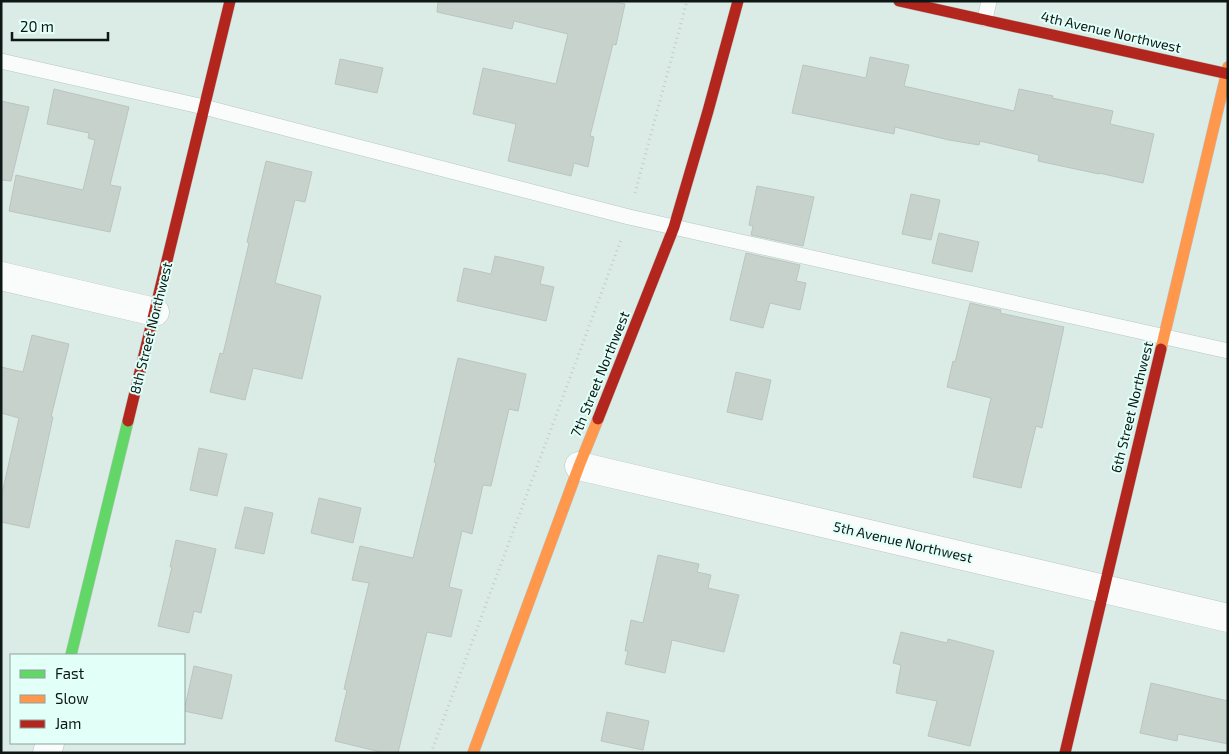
<svg xmlns="http://www.w3.org/2000/svg" width="1229" height="754" viewBox="0 0 1229 754" font-family="'Exo 2',sans-serif">
  <style>
    .building { fill: #c7d2cc; stroke: #bbc5c0 }
    .lines { fill: none; stroke-linecap: round; stroke-linejoin: round }
    .lane-casing { stroke: #bac6c2; stroke-width: 16 }
    .street-casing { stroke: #bac6c2; stroke-width: 29 }
    .fast-casing { stroke: #bac6c2; stroke-width: 12 }
    .slow-casing { stroke: #bac6c2; stroke-width: 12 }
    .jam-casing { stroke: #bac6c2; stroke-width: 12 }
    .path { stroke: #c6cbc9; stroke-width: 3; stroke-dasharray: 1 4; stroke-linecap: butt }
    .lane { stroke: #fafcfb; stroke-width: 15 }
    .street { stroke: #fafcfb; stroke-width: 28 }
    .fast { stroke: #63d668; stroke-width: 11 }
    .slow { stroke: #ff974d; stroke-width: 11 }
    .jam { stroke: #b3261e; stroke-width: 11 }
    .labels { text-anchor: middle; stroke-width: 4; stroke-linejoin: round; paint-order: stroke }
    .street-label { font-size: 14px; fill: #0d1715; stroke: #e2fff8 }
  </style>
  <rect width="100%" height="100%" fill="#dbebe6"/>
  <g class="building">
    <polygon points="438,1 611,1 625,4 616,45 613,44 590,136 594,137 588,167 574,163 571,176 508,161 516,124 473,114 483,68 556,84 568,34 514,21 512,29 437,12"/>
    <polygon points="870,57 909,65 904,86 1014,111 1019,89 1053,96 1052,98 1113,111 1110,124 1154,134 1143,183 1099,173 1099,174 1038,161 1039,155 980,141 979,145 949,140 895,127 894,134 792,113 803,65 866,78"/>
    <polygon points="340,59 383,68 377,93 335,84"/>
    <polygon points="54,89 129,107 110,185 121,187 110,232 9,211 16,175 83,190 95,140 88,138 89,133 47,124"/>
    <polygon points="1,101 29,107 11,181 1,180"/>
    <polygon points="266,161 312,172 305,202 295,200 275,283 321,296 302,379 253,368 245,400 210,392 220,353 223,354 249,243 247,242"/>
    <polygon points="757,186 814,197 803,246 751,235 753,226 749,225"/>
    <polygon points="911,194 940,200 931,240 902,234"/>
    <polygon points="939,233 979,242 972,272 932,263"/>
    <polygon points="746,253 800,265 796,281 806,283 800,310 770,303 763,328 730,320"/>
    <polygon points="495,256 544,267 540,284 554,287 546,321 457,301 464,268 491,274"/>
    <polygon points="970,303 1001,310 1000,313 1064,327 1042,428 1036,426 1021,488 973,477 991,398 947,387 953,361 955,362"/>
    <polygon points="32,335 69,344 51,417 53,417 29,528 1,522 1,498 19,418 1,413 1,367 23,372"/>
    <polygon points="458,358 526,374 518,411 509,409 491,486 483,485 472,534 462,531 449,587 462,590 451,637 427,632 398,753 385,753 335,741 347,690 344,689 369,583 352,580 360,546 413,558 436,463 434,462"/>
    <polygon points="736,372 771,380 762,420 727,412"/>
    <polygon points="199,448 227,454 217,496 190,490"/>
    <polygon points="319,498 361,508 353,543 311,533"/>
    <polygon points="245,507 273,513 264,554 235,548"/>
    <polygon points="176,540 216,549 201,613 194,611 189,633 158,626 172,567 170,567"/>
    <polygon points="658,555 699,564 697,572 711,575 708,588 739,595 724,652 672,640 665,673 625,664 628,651 625,651 631,620 643,623"/>
    <polygon points="901,632 947,643 948,639 994,651 970,746 928,736 937,701 896,693 901,665 893,663"/>
    <polygon points="194,666 232,675 222,719 184,711"/>
    <polygon points="1151,683 1228,701 1228,744 1178,734 1177,741 1140,733"/>
    <polygon points="607,712 649,721 643,750 601,741"/>
  </g>
  <g class="lines">
    <g class="lane-casing">
      <g id="lane">
        <polyline points="985,19 989,1"/>
        <polyline points="1,61 204,107 629,217 1228,351"/>
      </g>
    </g>
    <g class="street-casing">
      <g id="street">
        <polyline points="1,276 155,312"/>
        <polyline points="579,466 1228,618"/>
        <polyline points="47,753 50,743"/>
      </g>
    </g>
    <g class="fast-casing">
      <polyline id="fast" points="71,655 128,421"/>
    </g>
    <g class="slow-casing">
      <g id="slow">
        <polyline points="1161,349 1228,67"/>
        <polyline points="473,753 579,466 598,419"/>
      </g>
    </g>
    <g class="jam-casing">
      <g id="jam">
        <polyline points="899,1 1228,74"/>
        <polyline points="598,419 674,227 708,111 738,1"/>
        <polyline points="128,421 230,1"/>
        <polyline points="1065,753 1161,349"/>
      </g>
    </g>
    <g class="path">
      <polyline points="635,193 687,1"/>
      <polyline points="431,753 621,240"/>
    </g>
    <use href="#lane" class="lane"/>
    <use href="#street" class="street"/>
    <use href="#fast" class="fast"/>
    <use href="#slow" class="slow"/>
    <use href="#jam" class="jam"/>
  </g>
  <g class="labels">
    <g class="street-label">
      <text transform="translate(1111 32) rotate(13)" y="5">4th Avenue Northwest</text>
      <text transform="translate(151 328) rotate(-76)" y="5">8th Street Northwest</text>
      <text transform="translate(600 374) rotate(-68)" y="5">7th Street Northwest</text>
      <text transform="translate(1132 407) rotate(-76)" y="5">6th Street Northwest</text>
      <text transform="translate(903 542) rotate(13)" y="5">5th Avenue Northwest</text>
    </g>
  </g>
  <rect width="1229" height="754" fill="none" stroke="#0d1715" stroke-width="5"/>
  <rect x="10" y="654" width="175" height="90" fill="#e2fff8" stroke="#8da29d"/>
  <rect x="20" y="670" width="25" height="8" fill="#63d668" stroke="#8da29d"/>
  <text x="55" y="679" font-size="15" fill="#0d1715">Fast</text>
  <rect x="20" y="695" width="25" height="8" fill="#ff974d" stroke="#8da29d"/>
  <text x="55" y="704" font-size="15" fill="#0d1715">Slow</text>
  <rect x="20" y="720" width="25" height="8" fill="#b3261e" stroke="#8da29d"/>
  <text x="55" y="729" font-size="15" fill="#0d1715">Jam</text>
  <path d="M12 32v8h96v-8" fill="none" stroke="#0d1715" stroke-width="2.5"/>
  <text x="20" y="32" font-size="15" fill="#0d1715" stroke="#e2fff8" stroke-width="4" paint-order="stroke">20 m</text>
</svg>
